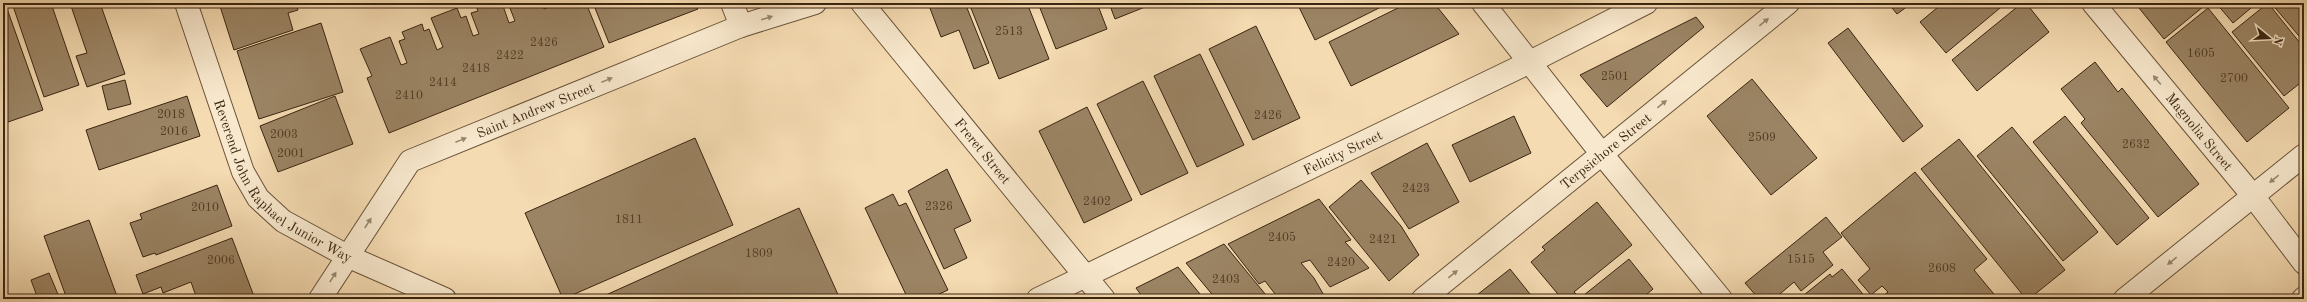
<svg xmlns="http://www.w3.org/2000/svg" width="2307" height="302" viewBox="0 0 2307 302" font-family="'Old Standard TT',serif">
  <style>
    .building { fill: #9b8464; stroke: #3a2510 }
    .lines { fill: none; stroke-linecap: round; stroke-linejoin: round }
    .minor-casing { stroke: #695238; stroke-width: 24 }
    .tertiary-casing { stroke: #695238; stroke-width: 24 }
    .minor { stroke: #f8e8cd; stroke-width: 22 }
    .tertiary { stroke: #f8e8cd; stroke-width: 22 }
    .oneway { fill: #99866e }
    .labels { text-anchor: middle; stroke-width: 3.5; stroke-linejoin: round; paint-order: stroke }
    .number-label { font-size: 12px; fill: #523d25 }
    .street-label { font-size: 14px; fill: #3a2510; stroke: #f8e8cd }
  </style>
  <rect width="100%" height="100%" fill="#f5dbb2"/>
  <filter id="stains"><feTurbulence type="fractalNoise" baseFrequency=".005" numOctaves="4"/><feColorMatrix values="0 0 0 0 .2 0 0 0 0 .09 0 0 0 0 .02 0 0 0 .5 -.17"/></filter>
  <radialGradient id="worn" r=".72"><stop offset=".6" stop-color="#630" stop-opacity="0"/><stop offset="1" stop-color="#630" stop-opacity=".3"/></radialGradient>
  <g class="building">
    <polygon points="3,3 5,3 43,110 8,122 3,109 3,98 6,97 3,88"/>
    <polygon points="12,3 51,3 79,85 44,97"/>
    <polygon points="70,3 100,3 125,74 87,87 76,56 87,53"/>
    <polygon points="219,3 296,3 298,10 288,13 293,30 234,50"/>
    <polygon points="475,3 502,3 509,23 515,21 508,3 542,3 544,9 549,7 548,3 586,3 604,47 389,133 367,78 372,76 360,49 390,37 401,65 407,63 399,41 405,39 402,32 422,24 424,31 429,29 437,50 443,47 431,18 457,8 461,18 466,16 473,36 479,34 471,13 478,11"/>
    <polygon points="593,3 695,3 698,9 609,43"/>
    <polygon points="928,3 965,3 989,63 974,69 959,30 941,37"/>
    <polygon points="969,3 1027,3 1049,59 999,79"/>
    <polygon points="1038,3 1097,3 1107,29 1056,49"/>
    <polygon points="1109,3 1155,3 1115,19"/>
    <polygon points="1297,3 1389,3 1315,40"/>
    <polygon points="1408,3 1434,3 1459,34 1351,86 1329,42"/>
    <polygon points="1888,3 1912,3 1897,14"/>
    <polygon points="1943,3 2006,3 1946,53 1920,22"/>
    <polygon points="2022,3 2026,3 2049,32 1977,91 1952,60"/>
    <polygon points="2135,3 2201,3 2204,6 2164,39"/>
    <polygon points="2216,3 2257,3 2233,23"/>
    <polygon points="2268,3 2304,48 2304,80 2284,96 2232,32"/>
    <polygon points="2271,3 2304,3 2304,42"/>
    <polygon points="2208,8 2289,108 2247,142 2166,42"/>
    <polygon points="1696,17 1704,27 1607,107 1580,75"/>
    <polygon points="321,23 343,92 259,119 237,51"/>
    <polygon points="1256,26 1300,118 1253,140 1209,49"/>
    <polygon points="1848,28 1923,126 1903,142 1828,43"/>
    <polygon points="1200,54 1244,145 1197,167 1154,76"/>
    <polygon points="2095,62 2118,92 2122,88 2199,184 2158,217 2081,123 2085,119 2061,89"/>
    <polygon points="1752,79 1817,158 1771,195 1707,116"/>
    <polygon points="125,80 131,104 108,110 102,86"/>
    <polygon points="1143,81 1188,173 1141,195 1097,104"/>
    <polygon points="187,96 200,136 99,170 86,130"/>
    <polygon points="335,96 353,144 278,172 260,126"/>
    <polygon points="1087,107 1132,200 1084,223 1039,131"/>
    <polygon points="1514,116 1531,153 1470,182 1452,145"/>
    <polygon points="2065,116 2149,218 2117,245 2033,142"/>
    <polygon points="2012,127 2098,232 2063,261 1977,156"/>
    <polygon points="695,138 733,225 563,299 525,213"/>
    <polygon points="1959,139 2065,270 2029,299 2026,299 1921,169"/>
    <polygon points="1427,143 1459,202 1409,229 1371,173"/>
    <polygon points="947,169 971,221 954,229 967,258 944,269 908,191"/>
    <polygon points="1915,172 1987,259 1974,270 1998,299 1879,299 1888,292 1882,286 1871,295 1858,280 1870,269 1841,233"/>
    <polygon points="1361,180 1401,226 1419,255 1389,281 1329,207"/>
    <polygon points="217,185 232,226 156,255 155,253 143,257 130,223 142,219 140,214"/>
    <polygon points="893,194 899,206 906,203 948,290 928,299 908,299 865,208"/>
    <polygon points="1319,199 1351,240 1345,242 1369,268 1330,287 1310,260 1301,263 1314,278 1326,299 1279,299 1265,281 1259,284 1228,244"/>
    <polygon points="1597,202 1632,245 1574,292 1578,296 1574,299 1562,299 1531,262 1545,250 1542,247"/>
    <polygon points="799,208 840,299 597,299"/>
    <polygon points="1826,217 1842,237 1823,252 1833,265 1801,291 1794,282 1774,299 1759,299 1745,283"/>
    <polygon points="89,220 118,299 67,299 44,236"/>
    <polygon points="232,238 255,299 197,299 191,282 163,293 161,287 143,294 136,275"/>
    <polygon points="1224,244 1266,295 1261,299 1216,299 1186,263"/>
    <polygon points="1629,259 1653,289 1641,299 1579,299"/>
    <polygon points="1178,267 1204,299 1144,299 1136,288"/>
    <polygon points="1510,269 1534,299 1480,299 1477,295"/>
    <polygon points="1842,269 1867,299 1799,299 1830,274 1832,277"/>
    <polygon points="49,273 60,299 38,299 31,280"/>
  </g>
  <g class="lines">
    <g class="minor-casing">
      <g id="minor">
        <path id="s1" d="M186 3 243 172 258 198 283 221 347 256 445 299"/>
        <polyline points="732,3 741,26"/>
        <path id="s2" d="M862 3 1104 299"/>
        <polyline points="1483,3 1601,153 1721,299"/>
        <path id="s3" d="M2093 3 2253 196 2304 263"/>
        <path id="s4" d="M320 299 410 161 741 26 815 3"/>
        <path id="s5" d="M1038 299 1530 62 1646 3"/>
        <path id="s6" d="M1423 299 1788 3"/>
      </g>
    </g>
    <g class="tertiary-casing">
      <g id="tertiary">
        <polyline points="2125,299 2304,155"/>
        <polyline points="2303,299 2304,298"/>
      </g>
    </g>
    <use href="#minor" class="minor"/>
    <use href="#tertiary" class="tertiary"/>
  </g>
  <defs><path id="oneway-solid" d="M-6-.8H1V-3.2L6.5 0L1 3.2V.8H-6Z"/></defs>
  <g class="oneway">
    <use href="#oneway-solid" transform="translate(767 18) rotate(-17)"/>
    <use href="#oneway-solid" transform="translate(1764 22) rotate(-39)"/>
    <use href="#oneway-solid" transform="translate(607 80) rotate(-22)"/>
    <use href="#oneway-solid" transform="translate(2157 80) rotate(-130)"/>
    <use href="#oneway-solid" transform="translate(1662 104) rotate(-39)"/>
    <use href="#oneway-solid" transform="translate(461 140) rotate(-22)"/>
    <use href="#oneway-solid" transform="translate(2274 179) rotate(141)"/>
    <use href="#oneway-solid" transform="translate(368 223) rotate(-57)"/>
    <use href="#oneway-solid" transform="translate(2172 261) rotate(141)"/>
    <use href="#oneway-solid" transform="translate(1453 274) rotate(-39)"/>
    <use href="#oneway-solid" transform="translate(333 277) rotate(-58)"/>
  </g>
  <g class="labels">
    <g class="number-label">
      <text x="1009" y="35">2513</text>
      <text x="544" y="46">2426</text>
      <text x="2201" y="57">1605</text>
      <text x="510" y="59">2422</text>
      <text x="476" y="72">2418</text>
      <text x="1615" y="80">2501</text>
      <text x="2234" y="82">2700</text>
      <text x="443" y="86">2414</text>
      <text x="409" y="99">2410</text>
      <text x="171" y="118">2018</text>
      <text x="1268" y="119">2426</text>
      <text x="174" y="135">2016</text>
      <text x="284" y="138">2003</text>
      <text x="1762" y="141">2509</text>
      <text x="2136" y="148">2632</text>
      <text x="291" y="157">2001</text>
      <text x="1416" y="192">2423</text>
      <text x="1097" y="205">2402</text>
      <text x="939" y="210">2326</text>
      <text x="205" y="211">2010</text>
      <text x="629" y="223">1811</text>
      <text x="1282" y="241">2405</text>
      <text x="1383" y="243">2421</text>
      <text x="759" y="257">1809</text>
      <text x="1801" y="263">1515</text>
      <text x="221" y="264">2006</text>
      <text x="1341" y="266">2420</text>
      <text x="1942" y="272">2608</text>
      <text x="1226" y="283">2403</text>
    </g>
    <g class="street-label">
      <text dy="5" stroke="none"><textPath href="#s4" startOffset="300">Saint Andrew Street</textPath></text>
      <text dy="5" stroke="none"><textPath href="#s3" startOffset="167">Magnolia Street</textPath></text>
      <text dy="5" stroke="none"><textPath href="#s2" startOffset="191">Freret Street</textPath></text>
      <text dy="5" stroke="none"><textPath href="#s6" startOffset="235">Terpsichore Street</textPath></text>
      <text dy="5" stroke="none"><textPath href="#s5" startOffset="338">Felicity Street</textPath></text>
      <text dy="5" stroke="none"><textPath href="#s1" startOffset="211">Reverend John Raphael Junior Way</textPath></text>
    </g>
  </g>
  <rect width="2307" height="302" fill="none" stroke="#f5dbb2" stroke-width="16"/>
  <rect x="4" y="4" width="2299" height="294" fill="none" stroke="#3a2510" stroke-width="2"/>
  <rect x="8" y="8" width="2291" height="286" fill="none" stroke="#3a2510"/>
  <g transform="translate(2269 38) rotate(108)" stroke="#f8e8cd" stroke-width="3" paint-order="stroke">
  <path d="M0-3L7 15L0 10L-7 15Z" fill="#3a2510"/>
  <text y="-6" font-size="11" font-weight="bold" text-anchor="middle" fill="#3a2510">N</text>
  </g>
  <rect width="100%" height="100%" filter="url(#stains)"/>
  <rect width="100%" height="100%" fill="url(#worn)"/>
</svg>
